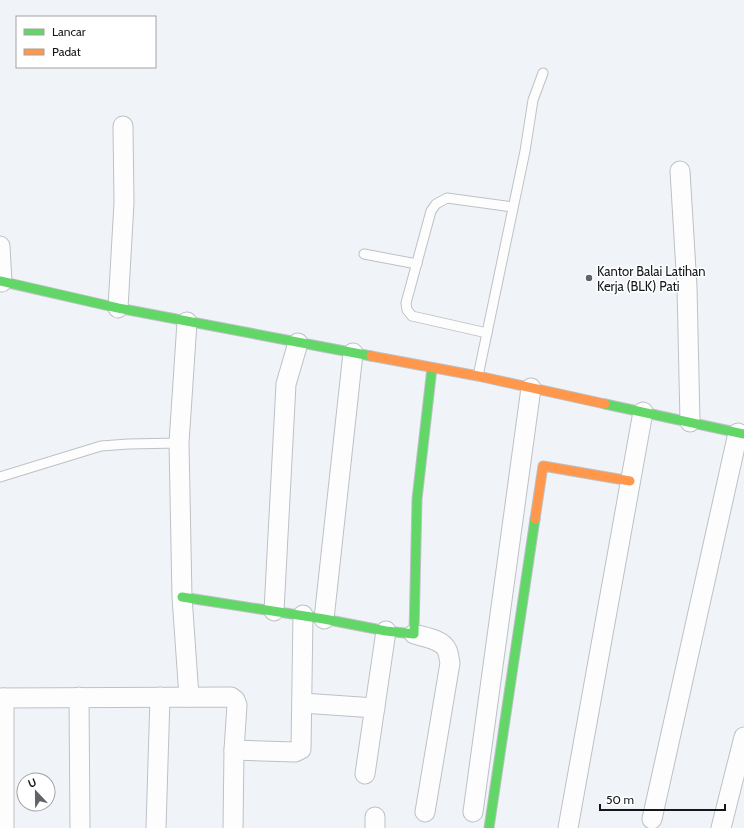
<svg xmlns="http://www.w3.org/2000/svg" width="744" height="828" viewBox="0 0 744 828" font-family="Cabin,sans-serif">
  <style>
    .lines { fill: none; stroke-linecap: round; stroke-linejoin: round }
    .lane-casing { stroke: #bdc1c5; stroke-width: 11 }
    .street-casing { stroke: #bdc1c5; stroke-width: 21 }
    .fast-casing { stroke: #bdc1c5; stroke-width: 11 }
    .slow-casing { stroke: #bdc1c5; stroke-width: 11 }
    .lane { stroke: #fdfdfe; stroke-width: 9 }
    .street { stroke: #fdfdfe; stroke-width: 19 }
    .fast { stroke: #63d668; stroke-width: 9 }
    .slow { stroke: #ff974d; stroke-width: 9 }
    .poi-dot { fill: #606468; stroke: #fff; stroke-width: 1.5 }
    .labels { text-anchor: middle; stroke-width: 3; stroke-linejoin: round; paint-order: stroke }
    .poi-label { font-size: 13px; fill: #13171a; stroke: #fff; text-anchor: start }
  </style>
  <rect width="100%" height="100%" fill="#f0f4f9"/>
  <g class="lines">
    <g class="lane-casing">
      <g id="lane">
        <polyline points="364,254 417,264"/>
        <polyline points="487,333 412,316 407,310 406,303 431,211 436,204 447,198 513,207"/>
        <polyline points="478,376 525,151 533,100 543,73"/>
        <polyline points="0,477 101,446 128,444 179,443"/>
      </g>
    </g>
    <g class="street-casing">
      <g id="street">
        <polyline points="680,171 687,287 690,422"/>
        <polyline points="0,246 2,282"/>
        <polyline points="118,308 124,203 123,126"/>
        <polyline points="187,322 179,443 182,597 189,697"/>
        <polyline points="274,611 286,384 298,343"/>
        <polyline points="324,619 353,353"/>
        <path d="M414 634C424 637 442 639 447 650 449 654 449 659 450 663L425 812"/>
        <polyline points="79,697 80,828"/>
        <polyline points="0,698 231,697 235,700 237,705 234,750 233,828"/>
        <polyline points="4,698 4,828"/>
        <polyline points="302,703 375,708"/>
        <polyline points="234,750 295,752 301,749 303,615"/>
        <polyline points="365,774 386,631"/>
        <polyline points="473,812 531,388"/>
        <polyline points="375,817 375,828"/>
        <polyline points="652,819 738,433"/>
        <polyline points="156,828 160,697"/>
        <polyline points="568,828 643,412"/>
        <polyline points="721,828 744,737"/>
      </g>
    </g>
    <g class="fast-casing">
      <g id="fast">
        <polyline points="0,281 118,308 371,356"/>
        <polyline points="605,404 744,434"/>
        <polyline points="182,597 324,619 386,631 414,634 417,499 432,368"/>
        <polyline points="489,828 535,519"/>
      </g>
    </g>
    <g class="slow-casing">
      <g id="slow">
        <polyline points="371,356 478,376 605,404"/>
        <polyline points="535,519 543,466 630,481"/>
      </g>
    </g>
    <use href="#lane" class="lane"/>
    <use href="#street" class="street"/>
    <use href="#fast" class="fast"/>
    <use href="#slow" class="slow"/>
  </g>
  <circle class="poi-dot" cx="589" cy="278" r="4"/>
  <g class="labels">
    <g class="poi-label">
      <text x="597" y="276">Kantor Balai Latihan<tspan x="597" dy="15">Kerja (BLK) Pati</tspan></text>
    </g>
  </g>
  <rect x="16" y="16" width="140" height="52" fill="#ffffff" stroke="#a1a2a3"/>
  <rect x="24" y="29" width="20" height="6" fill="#63d668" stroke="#a1a2a3"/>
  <text x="52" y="36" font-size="12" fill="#13171a">Lancar</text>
  <rect x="24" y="49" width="20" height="6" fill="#ff974d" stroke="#a1a2a3"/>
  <text x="52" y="56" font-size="12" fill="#13171a">Padat</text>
  <g transform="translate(36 792) rotate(338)"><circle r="19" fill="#ffffff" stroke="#a1a2a3"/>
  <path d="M0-3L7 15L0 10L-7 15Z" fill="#606468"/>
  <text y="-6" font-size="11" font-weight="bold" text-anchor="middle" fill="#13171a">U</text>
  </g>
  <path d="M600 804v6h125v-6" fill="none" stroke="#13171a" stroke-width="2"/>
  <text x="606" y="804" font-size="12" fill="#13171a" stroke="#ffffff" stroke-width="3" paint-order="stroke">50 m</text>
</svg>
